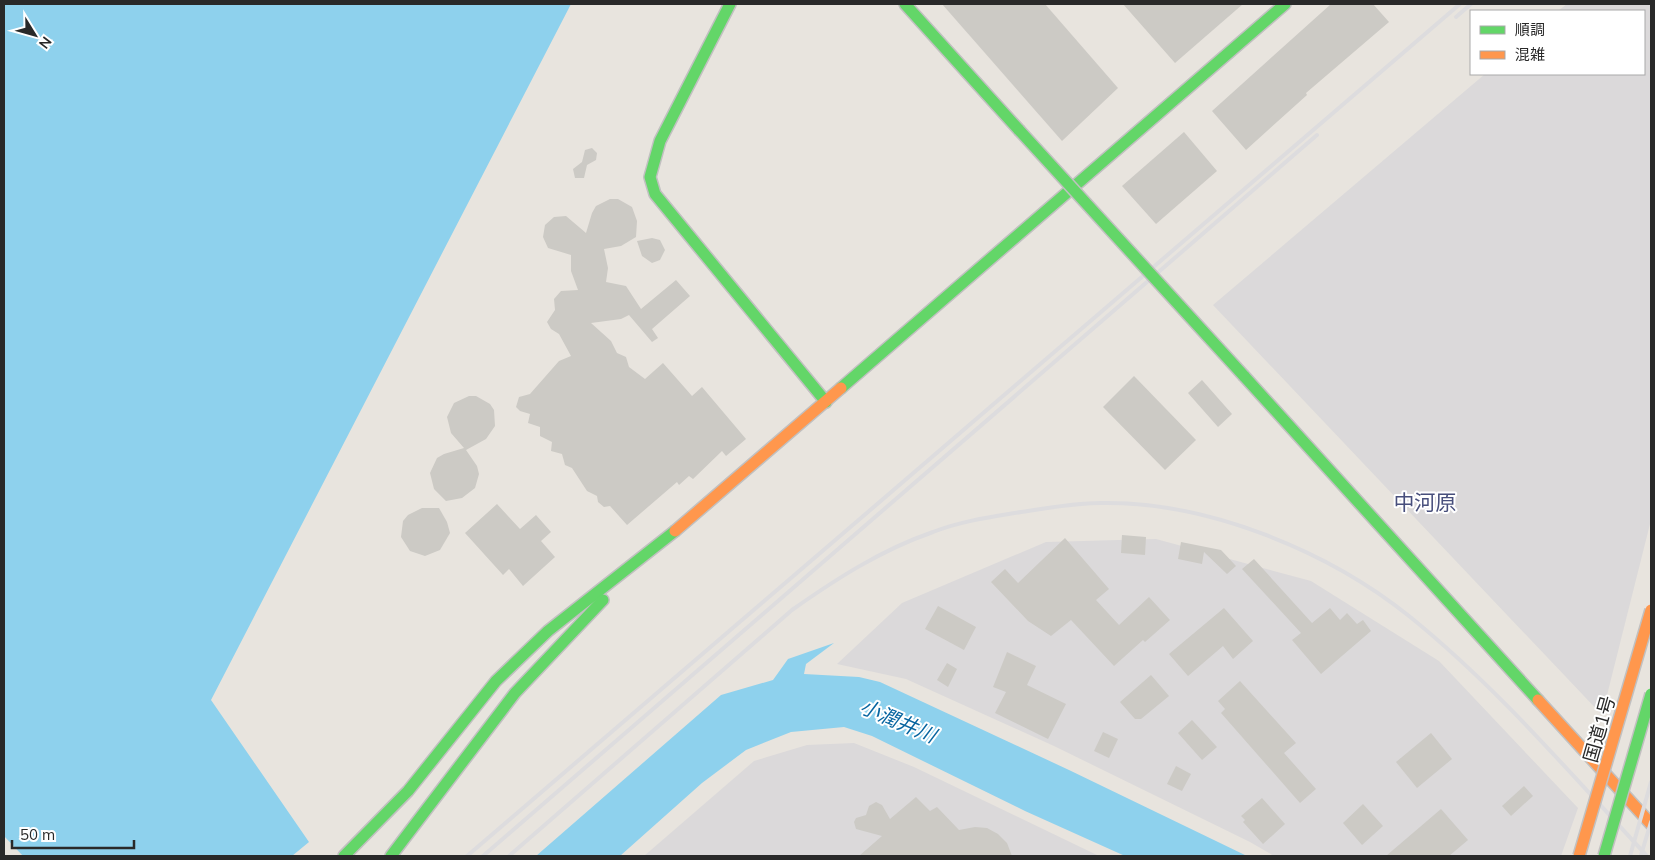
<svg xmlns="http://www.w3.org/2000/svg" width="1655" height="860" viewBox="0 0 1655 860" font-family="Mulish,'Noto Sans JP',sans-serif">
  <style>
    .industrial { fill: #dbd9da }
    .water { fill: #8ed1ed }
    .building { fill: #cccac5 }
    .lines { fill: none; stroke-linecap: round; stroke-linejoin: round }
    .fast-casing { stroke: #c1c0c0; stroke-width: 14 }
    .slow-casing { stroke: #c1c0c0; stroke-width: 14 }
    .fast { stroke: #63d668; stroke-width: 11 }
    .slow { stroke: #ff974d; stroke-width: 11 }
    .rail { stroke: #dddcde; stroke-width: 4 }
    .fast-bridge-casing { stroke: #c1c0c0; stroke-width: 14; stroke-linecap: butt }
    .slow-bridge-casing { stroke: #c1c0c0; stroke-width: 14; stroke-linecap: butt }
    .fast-bridge { stroke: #63d668; stroke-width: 11 }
    .slow-bridge { stroke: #ff974d; stroke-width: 11 }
    .labels { text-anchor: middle; stroke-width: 4; stroke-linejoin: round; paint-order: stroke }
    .street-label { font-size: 19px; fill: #292929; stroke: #fff }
    .water-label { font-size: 20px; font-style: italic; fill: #0765a0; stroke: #fff }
    .quarter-label { font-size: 21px; fill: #484f7c; stroke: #fff }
  </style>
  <rect width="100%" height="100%" fill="#e8e4de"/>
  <g class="industrial">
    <polygon points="1567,4 1651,4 1651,520 1602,715 1213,305 1485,74 1644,74 1644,11 1558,11"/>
    <polygon points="1156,539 1311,581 1439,661 1578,808 1561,856 1274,856 1250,842 1054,746 906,679 837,664 902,603 1046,542"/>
    <polygon points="854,743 914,767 1099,856 644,856 754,761 807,745"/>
  </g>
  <g class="water">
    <polygon points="4,4 571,4 211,700 309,842 292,856 23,856 4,836"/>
    <polygon points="834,643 806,664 804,674 859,677 880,682 1069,770 1247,856 1125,856 1025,811 872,736 844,727 791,732 746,750 702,783 620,856 536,856 721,695 773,680 788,659"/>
  </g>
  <g class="building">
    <polygon points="942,4 1045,4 1118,88 1062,141"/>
    <polygon points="1123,4 1243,4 1175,63"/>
    <polygon points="1331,4 1373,4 1389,22 1306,93 1307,95 1246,150 1212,111"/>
    <polygon points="1184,132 1217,171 1156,224 1122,186"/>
    <polygon points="592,148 597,153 596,160 587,165 584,178 575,178 573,169 582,162 585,150"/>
    <polygon points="610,199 618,199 632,207 637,221 636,237 621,246 604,249 608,268 606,282 626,286 641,309 676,280 690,296 652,329 658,338 652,342 629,315 621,319 591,323 611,341 617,353 626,357 629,367 645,379 663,363 692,396 702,387 746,439 726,456 722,451 693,479 689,476 679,485 677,482 627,525 610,506 604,507 598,502 597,496 587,491 572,468 565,465 562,454 551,451 552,442 540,436 540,427 528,423 530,414 520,411 516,407 519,397 530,394 559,361 571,356 559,334 551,329 547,322 555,310 554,299 561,291 578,290 571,271 571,255 548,248 543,237 545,225 554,217 566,216 586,233 592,213 596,206"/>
    <polygon points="652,238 660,240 665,250 660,260 652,263 642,256 637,241"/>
    <polygon points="1134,376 1196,440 1165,470 1103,407"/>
    <polygon points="1202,380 1232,414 1218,427 1188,393"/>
    <polygon points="469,396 476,396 490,404 494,410 495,426 486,439 466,450 477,466 479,474 475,488 462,498 446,501 434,489 430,473 437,458 444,454 464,448 451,433 447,417 454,403"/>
    <polygon points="497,504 520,529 536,515 551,532 541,541 555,557 523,586 509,569 503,575 465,533"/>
    <polygon points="422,508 439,508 447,522 450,533 440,550 425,556 410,551 401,537 403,521 408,515"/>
    <polygon points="1122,535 1146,537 1145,555 1121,553"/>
    <polygon points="1065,538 1109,589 1096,600 1119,625 1149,597 1170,620 1145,642 1143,640 1114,666 1071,620 1051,636 1028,621 991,582 1005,569 1018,583"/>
    <polygon points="1181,542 1221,550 1236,566 1227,574 1204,552 1202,564 1178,559"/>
    <polygon points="1254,559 1312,623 1330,608 1340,620 1347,613 1357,624 1363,620 1371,631 1321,674 1292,640 1301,633 1242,569"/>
    <polygon points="938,606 976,627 964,650 925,629"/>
    <polygon points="1224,608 1253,641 1233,659 1223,646 1188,676 1169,654"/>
    <polygon points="1007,652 1036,666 1027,685 1066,704 1048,739 995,713 1006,692 993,687"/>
    <polygon points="947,663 957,669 948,687 937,680"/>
    <polygon points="1151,675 1169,696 1141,719 1135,719 1120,702"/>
    <polygon points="1240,681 1296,743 1284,753 1316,789 1300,803 1221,713 1225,709 1218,701"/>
    <polygon points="1192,720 1217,747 1202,760 1178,733"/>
    <polygon points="1103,732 1118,739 1109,758 1094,751"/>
    <polygon points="1431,733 1452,759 1417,788 1396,762"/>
    <polygon points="1176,766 1191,774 1182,791 1167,784"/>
    <polygon points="1524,786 1533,796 1511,816 1502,806"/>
    <polygon points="916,797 930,811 937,807 959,830 975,827 987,828 998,834 1007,843 1012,856 859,856 882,836 856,829 854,822 856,818 866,815 869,806 876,802 882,805 890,819"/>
    <polygon points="1262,798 1285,824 1263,844 1243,822 1245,820 1241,816"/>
    <polygon points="1363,804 1383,826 1362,845 1343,823"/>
    <polygon points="1441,809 1468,840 1449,856 1386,856"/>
  </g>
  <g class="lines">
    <g class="fast-casing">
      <g id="fast">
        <polyline points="730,4 660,141 650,177 655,194 826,402"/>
        <polyline points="905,4 1019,130"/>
        <polyline points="1244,376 1538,700"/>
        <polyline points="841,388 1285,4"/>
        <polyline points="344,856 408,791 496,681 548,631 675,531"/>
        <polyline points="391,856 515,693 603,600"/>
      </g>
    </g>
    <g class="slow-casing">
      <g id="slow">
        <polyline points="675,531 841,388"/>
        <polyline points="1538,700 1651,824"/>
      </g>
    </g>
    <use href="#fast" class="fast"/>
    <use href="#slow" class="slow"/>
    <g class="rail">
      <polyline points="1456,17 1471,4"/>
      <polyline points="1641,855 1651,822"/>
      <polyline points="467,856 1460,4"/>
      <polyline points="483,856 1317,135"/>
      <path d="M509 856 792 610C836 579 881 550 933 532 961 521 991 517 1021 512 1047 508 1075 503 1101 503 1207 501 1328 551 1409 616 1497 687 1571 774 1647 856"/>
      <polyline points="1630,856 1651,782"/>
    </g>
    <g class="fast-bridge-casing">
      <g id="fast-bridge">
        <polyline points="1019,130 1244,376"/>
        <polyline points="1604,856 1651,694"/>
      </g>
    </g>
    <g class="slow-bridge-casing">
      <polyline id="slow-bridge" points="1579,856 1651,610"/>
    </g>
    <use href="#fast-bridge" class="fast-bridge"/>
    <use href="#slow-bridge" class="slow-bridge"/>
  </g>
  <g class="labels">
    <g class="street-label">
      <text transform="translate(1599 729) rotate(-74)" y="7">国道1号</text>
    </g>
    <g class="water-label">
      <text transform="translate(898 721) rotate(23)" y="7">小潤井川</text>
    </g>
    <g class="quarter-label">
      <text x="1425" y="510">中河原</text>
    </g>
  </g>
  <rect width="1655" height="860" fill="none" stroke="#292929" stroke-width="10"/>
  <rect x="1470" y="10" width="175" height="65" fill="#ffffff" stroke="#a9a9a9"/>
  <rect x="1480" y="26" width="25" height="8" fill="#63d668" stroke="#a9a9a9"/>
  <text x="1515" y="35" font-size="15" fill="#292929">順調</text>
  <rect x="1480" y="51" width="25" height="8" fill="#ff974d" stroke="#a9a9a9"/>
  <text x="1515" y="60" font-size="15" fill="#292929">混雑</text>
  <g transform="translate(35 35) rotate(127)" stroke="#ffffff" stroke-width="4" paint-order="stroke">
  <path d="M0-4L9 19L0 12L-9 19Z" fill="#292929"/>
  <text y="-8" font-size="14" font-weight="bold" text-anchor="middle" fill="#292929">N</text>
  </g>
  <path d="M12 840v8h122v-8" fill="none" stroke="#292929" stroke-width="2.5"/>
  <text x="20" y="840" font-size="15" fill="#292929" stroke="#ffffff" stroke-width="4" paint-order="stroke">50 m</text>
</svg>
